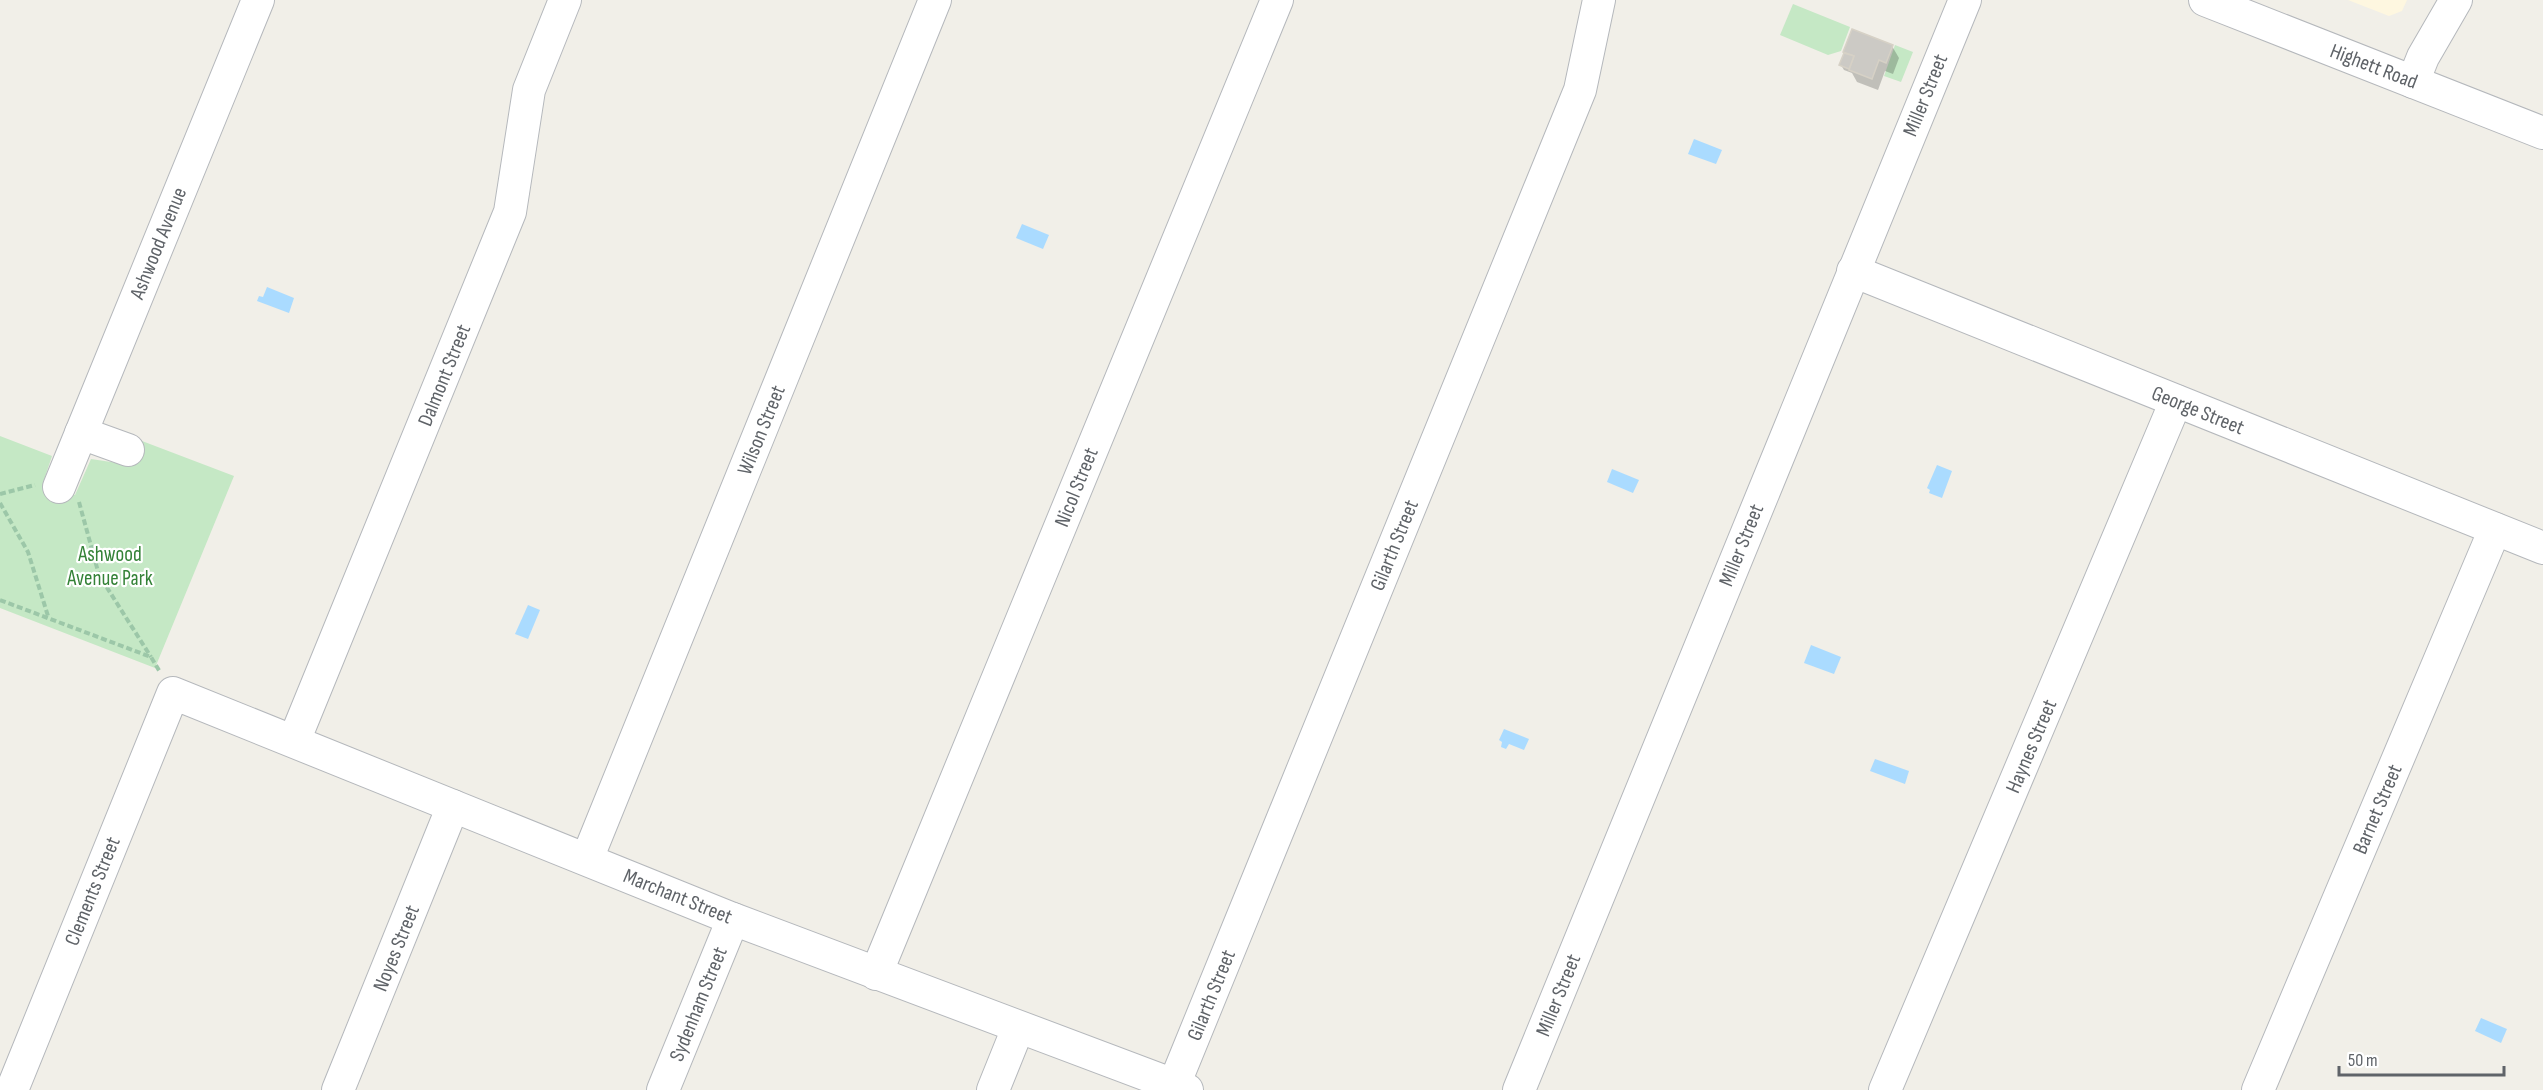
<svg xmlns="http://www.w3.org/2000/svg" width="2543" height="1090" viewBox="0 0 2543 1090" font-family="'Sofia Sans Condensed',sans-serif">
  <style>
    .commercial { fill: #fef7e0 }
    .green { fill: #c5e8c5 }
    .water { fill: #aadbff }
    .shadow { fill: #0003 }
    .building { fill: #cccac5; stroke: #d6d1c6; stroke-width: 1.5 }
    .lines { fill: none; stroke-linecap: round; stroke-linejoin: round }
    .minor-casing { stroke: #b5b8bc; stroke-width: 34 }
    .path { stroke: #9cc7a8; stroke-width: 4; stroke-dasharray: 6 3; stroke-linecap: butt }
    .minor { stroke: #fff; stroke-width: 32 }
    .labels { text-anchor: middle; stroke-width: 4.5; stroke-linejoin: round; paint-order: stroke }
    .street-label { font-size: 21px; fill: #5f6368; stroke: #fff }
    .park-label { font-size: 21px; fill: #348237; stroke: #fff }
  </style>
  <rect width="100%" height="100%" fill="#f1efe8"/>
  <polygon class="commercial" points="2348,0 2407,0 2402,11 2389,16"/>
  <g class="green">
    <polygon points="1793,4 1850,27 1841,51 1828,55 1780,35"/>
    <polygon points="1895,45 1913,52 1901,82 1884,76"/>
    <polygon points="0,436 52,456 43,483 75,495 91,459 131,465 142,441 234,476 155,668 0,608"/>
  </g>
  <g class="water">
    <polygon points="1694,139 1722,150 1716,164 1688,154"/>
    <polygon points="1022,224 1049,235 1043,249 1016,238"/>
    <polygon points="267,287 294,298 289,313 257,301 259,296 263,297"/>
    <polygon points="1937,465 1952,471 1942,498 1929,493 1930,490 1927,488"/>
    <polygon points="1612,469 1639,480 1633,493 1607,482"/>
    <polygon points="528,605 540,610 528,639 515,634"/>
    <polygon points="1811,645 1841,657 1834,674 1804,663"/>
    <polygon points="1504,729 1529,739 1524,750 1509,744 1506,749 1501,747 1502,742 1499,740"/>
    <polygon points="1875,759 1909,771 1905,784 1870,771"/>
    <polygon points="2481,1018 2507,1029 2501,1043 2475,1031"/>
  </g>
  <polygon class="shadow" points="1892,46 1899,58 1893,74 1885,71 1878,90 1857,82 1852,73 1844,70 1841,65 1845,52"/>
  <g class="building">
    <polygon points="1852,29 1893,45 1886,63 1879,60 1872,79 1849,70 1854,56 1843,52"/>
    <polygon points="1844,53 1854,56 1849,69 1839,65"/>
  </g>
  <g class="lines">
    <g class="minor-casing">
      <g id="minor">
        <polyline points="2205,0 2543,133"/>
        <polyline points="2413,82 2423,57 2456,0"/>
        <polyline points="1853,271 2543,548"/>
        <polyline points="81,433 128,450"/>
        <polyline points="59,487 258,0"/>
        <polyline points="294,741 510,212 529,90 565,0"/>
        <polyline points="587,859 935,0"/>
        <polyline points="876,974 1277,0"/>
        <polyline points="1174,1085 1580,90 1599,0"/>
        <polyline points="12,1090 173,693 733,919 1187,1090"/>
        <polyline points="338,1090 453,806"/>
        <polyline points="663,1090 733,919"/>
        <polyline points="993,1090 1018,1028"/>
        <polyline points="1519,1090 1965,0"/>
        <polyline points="1885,1090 2176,401"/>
        <polyline points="2258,1090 2495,529"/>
      </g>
    </g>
    <g class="path">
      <polyline points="0,494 35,485"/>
      <polyline points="79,502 99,575 151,657"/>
      <polyline points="0,503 28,552 48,616"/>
      <polyline points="0,600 151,657 160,672"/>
    </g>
    <use href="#minor" class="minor"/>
  </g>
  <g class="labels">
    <g class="street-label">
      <text transform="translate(2374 66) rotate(21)" y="7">Highett Road</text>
      <text transform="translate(1925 95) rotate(-68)" y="7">Miller Street</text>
      <text transform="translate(158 243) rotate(-68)" y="7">Ashwood Avenue</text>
      <text transform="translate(444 375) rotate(-68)" y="7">Dalmont Street</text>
      <text transform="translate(2198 410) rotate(22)" y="7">George Street</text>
      <text transform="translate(761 430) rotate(-68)" y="7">Wilson Street</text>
      <text transform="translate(1076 487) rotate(-68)" y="7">Nicol Street</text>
      <text transform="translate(1394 545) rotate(-68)" y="7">Gilarth Street</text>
      <text transform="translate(1741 545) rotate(-68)" y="7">Miller Street</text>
      <text transform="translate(2031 746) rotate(-67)" y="7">Haynes Street</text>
      <text transform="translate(2377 809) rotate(-67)" y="7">Barnet Street</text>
      <text transform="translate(92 891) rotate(-68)" y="7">Clements Street</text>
      <text transform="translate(678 896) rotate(22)" y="7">Marchant Street</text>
      <text transform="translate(396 948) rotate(-68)" y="7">Noyes Street</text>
      <text transform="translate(1211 995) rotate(-68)" y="7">Gilarth Street</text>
      <text transform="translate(1558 995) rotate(-68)" y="7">Miller Street</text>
      <text transform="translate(698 1004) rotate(-68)" y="7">Sydenham Street</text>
    </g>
    <g class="park-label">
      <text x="110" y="561">Ashwood<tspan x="110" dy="24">Avenue Park</tspan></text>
    </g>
  </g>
  <path d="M2339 1066v9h165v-9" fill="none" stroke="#5f6368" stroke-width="3"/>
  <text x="2348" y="1066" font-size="18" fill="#5f6368" stroke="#ffffff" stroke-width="4.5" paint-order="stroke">50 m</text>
</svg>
